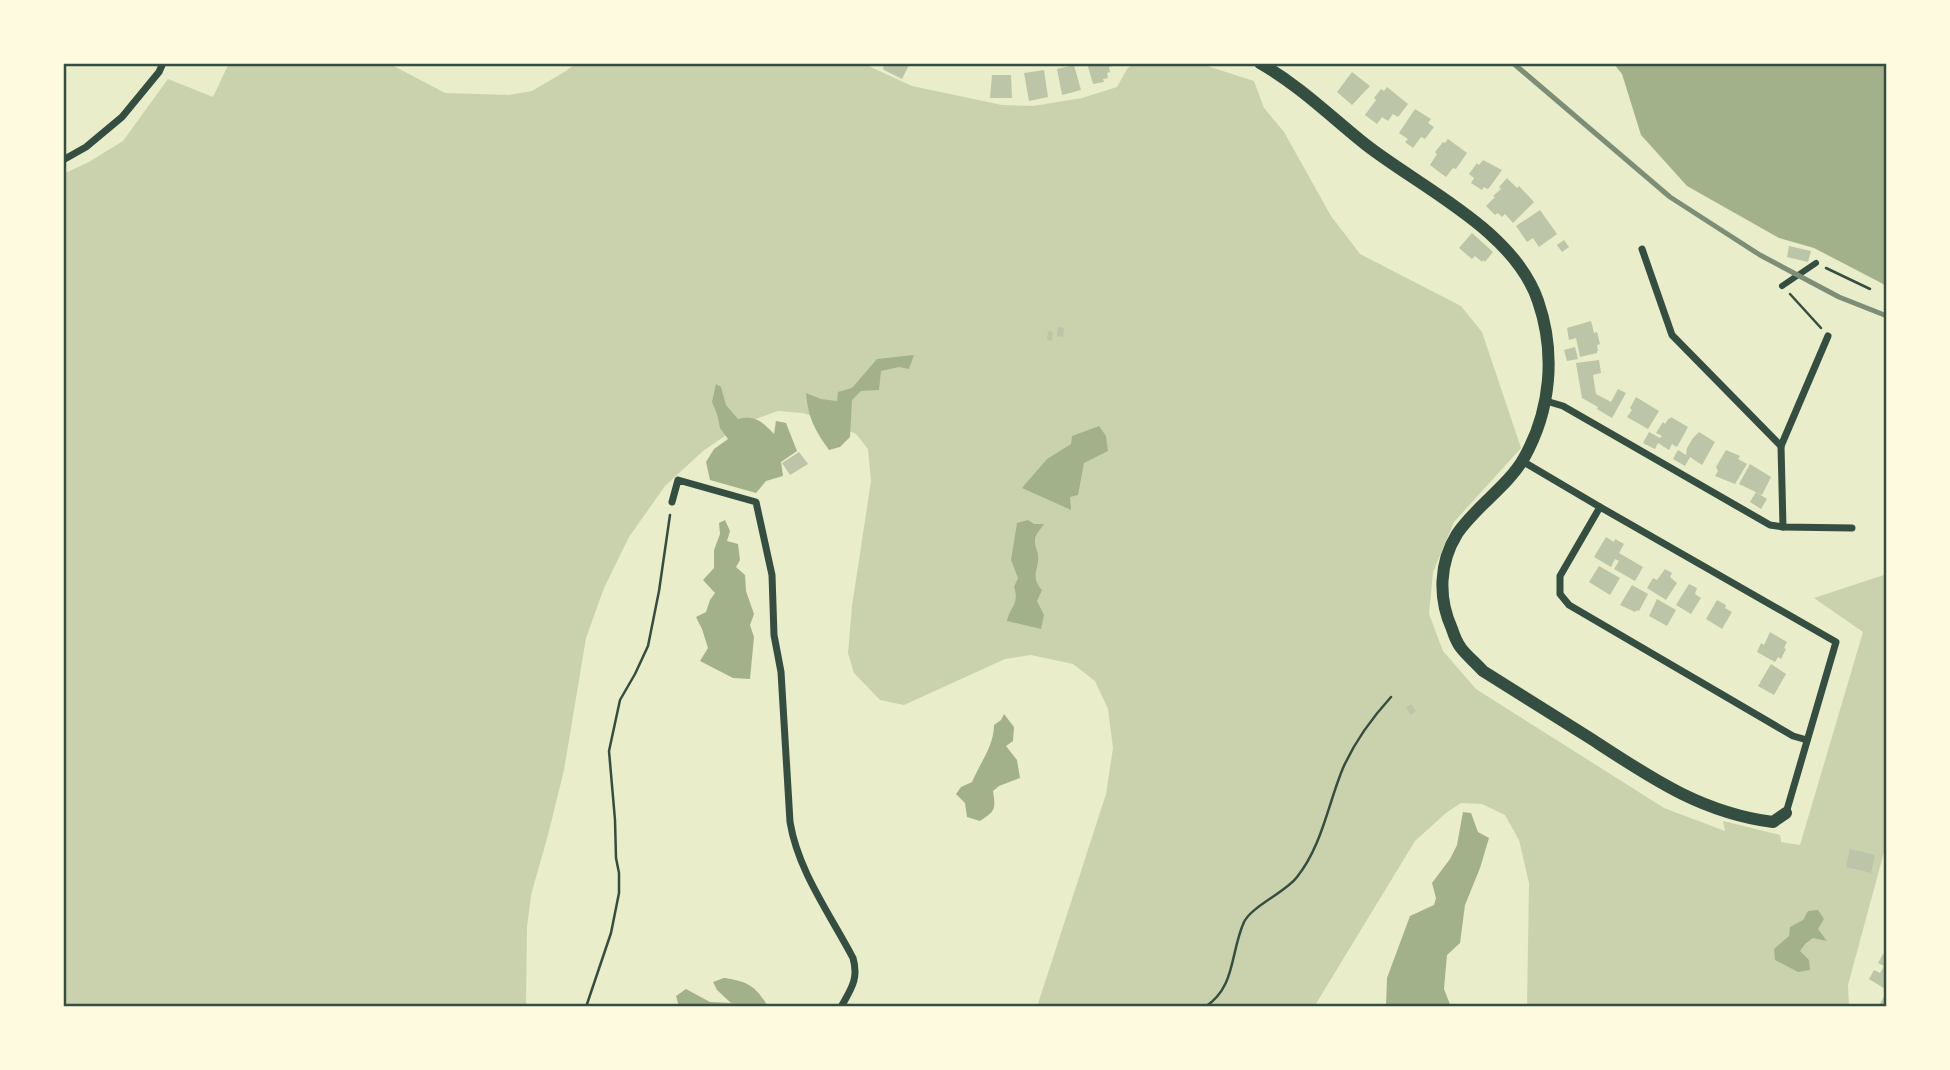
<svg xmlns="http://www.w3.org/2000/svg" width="1950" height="1070" viewBox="0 0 1950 1070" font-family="'Exo 2',sans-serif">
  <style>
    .green { fill: #cad2ad }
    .water { fill: #a3b18a }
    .building { fill: #bcc5a7 }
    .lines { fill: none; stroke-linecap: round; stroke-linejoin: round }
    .path { stroke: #344e41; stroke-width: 2.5 }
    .pedestrian { stroke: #344e41; stroke-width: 6 }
    .minor { stroke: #344e41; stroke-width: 7 }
    .tertiary { stroke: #344e41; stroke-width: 12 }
    .rail { stroke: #7c8e77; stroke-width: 5 }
    .neatline { fill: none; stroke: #344e41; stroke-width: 2.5 }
  </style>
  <rect width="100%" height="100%" fill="#e9edc9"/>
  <polygon class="green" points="229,63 388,63 445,93 509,95 532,91 566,71 576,63 862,63 912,86 1002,105 1033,106 1082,98 1117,87 1127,69 1134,63 1198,63 1254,81 1264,108 1284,132 1331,216 1360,254 1461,306 1482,332 1521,448 1454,522 1433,572 1429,614 1443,651 1476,689 1664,808 1725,831 1723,821 1780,835 1781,842 1800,845 1863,632 1814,598 1887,574 1887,841 1848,985 1849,1007 1527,1007 1529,883 1519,840 1505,815 1482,804 1461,803 1446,813 1415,841 1314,1007 1037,1007 1106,794 1113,748 1108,709 1095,681 1073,664 1031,655 1005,659 904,705 880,700 854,673 848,653 852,606 871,481 868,449 856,434 832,423 803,413 778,411 744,423 703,451 665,486 629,537 604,588 586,638 564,770 548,835 531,895 527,927 526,1007 63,1007 63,174 89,162 123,141 168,79 213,97"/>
  <g class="water">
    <polygon points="1613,63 1887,63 1887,286 1814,248 1779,238 1687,186 1641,135 1622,74"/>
    <path d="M914 355 909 369 899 367 881 371 879 390 861 391 852 400 850 437 840 447 829 450C815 430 808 418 806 393L821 399 837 401 838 392 852 388 877 359Z"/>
    <path d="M716 384 721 387 726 405 738 419C756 415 762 422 774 434L776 421 786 423 797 451 781 462 783 476 766 481 756 493 710 480 706 462 714 449 728 439 720 428 717 414 712 402Z"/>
    <polygon points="1099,426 1106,436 1108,451 1084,463 1078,495 1070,497 1071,510 1022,488 1047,459 1071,444 1072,436"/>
    <polygon points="725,520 730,531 727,541 738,544 740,560 736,567 745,575 746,591 754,614 750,625 754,637 750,679 733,678 700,661 708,648 702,629 696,617 706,612 710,600 715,593 703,580 714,568 714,550 720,534 719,523"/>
    <path d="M1028 520 1034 524H1044C1041 529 1036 533 1035 539 1034 546 1038 550 1038 556 1040 569 1029 575 1042 590L1037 601 1044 615 1041 629 1007 621C1009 608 1020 604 1014 587L1018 578 1011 560 1017 523Z"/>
    <path d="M1004 714 1014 727 1013 741 1006 746 1017 760 1020 778 999 786 993 791C996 810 995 811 980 821L967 817 965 803 956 794 961 787 972 782C980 763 994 746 994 725L1001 720Z"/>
    <polygon points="1463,812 1471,813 1478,832 1489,838 1480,868 1465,905 1460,943 1447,955 1444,989 1451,1007 1386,1007 1387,978 1410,916 1434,905 1436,898 1432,883 1450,859 1457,845"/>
    <polygon points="1818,910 1824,919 1818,929 1827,941 1813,938 1805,944 1800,951 1809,960 1810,970 1798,972 1775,960 1774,949 1789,936 1790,927 1803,920 1808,911"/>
    <path d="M724 978C746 981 755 985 767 1005L763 1007H679L676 996 686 989 710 1002 731 1003 717 990 713 982Z"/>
  </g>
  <g class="building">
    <polygon points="885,63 910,63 902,79 884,70 883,68"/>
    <polygon points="1087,63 1120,63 1121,64 1109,67 1110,72 1107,73 1108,78 1103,79 1104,82 1093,84"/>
    <polygon points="1074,65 1081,90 1062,95 1057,69"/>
    <polygon points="1044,70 1048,97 1029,101 1024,73"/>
    <polygon points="1352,72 1370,86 1352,105 1337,92"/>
    <polygon points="992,75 1011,75 1012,98 990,98"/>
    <polygon points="1387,87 1408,104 1398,117 1393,114 1388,121 1382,117 1377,124 1365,115 1376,100 1374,98 1381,89 1384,91"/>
    <polygon points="1415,109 1431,119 1428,123 1434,127 1425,139 1421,137 1413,148 1405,142 1408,139 1399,133"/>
    <polygon points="1448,139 1467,153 1456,169 1453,168 1446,177 1430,165 1437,154 1435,152 1443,142 1445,143"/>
    <polygon points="1483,160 1502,170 1489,188 1487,189 1484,187 1482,190 1471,183 1474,178 1469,174 1477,163 1479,165"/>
    <polygon points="1507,178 1517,188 1519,186 1534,202 1513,223 1505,214 1502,217 1498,213 1495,215 1486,206 1495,197 1493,196 1501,189 1499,187"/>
    <polygon points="1540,210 1557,234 1539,247 1533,238 1527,242 1516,226"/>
    <polygon points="1472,233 1493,252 1485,262 1483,260 1482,262 1475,256 1472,259 1459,248"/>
    <polygon points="1564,240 1569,247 1562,252 1557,245"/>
    <polygon points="1789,246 1811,251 1808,262 1787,257"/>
    <polygon points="1591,321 1594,333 1597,332 1600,344 1597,345 1598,351 1597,351 1597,353 1580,357 1576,338 1569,340 1567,328"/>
    <polygon points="1058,327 1064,328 1063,337 1057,336"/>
    <polygon points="1048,331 1053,332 1052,341 1047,340"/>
    <polygon points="1575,347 1578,359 1567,361 1564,350"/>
    <polygon points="1599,360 1601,373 1593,375 1596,394 1611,402 1618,389 1626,393 1612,418 1597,409 1598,407 1582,398 1576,363"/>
    <polygon points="1636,397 1659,411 1648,429 1627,417 1632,410 1630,408"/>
    <polygon points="1671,417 1688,427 1677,447 1672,444 1669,450 1658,443 1655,449 1643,443 1649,432 1660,438 1662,436 1656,433 1663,422 1665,424 1669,418 1670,419"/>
    <polygon points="1699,432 1715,442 1702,465 1690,457 1685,466 1673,459 1678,450 1686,455 1687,448 1693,438"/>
    <polygon points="1726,450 1740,456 1738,459 1747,464 1735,484 1715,476 1718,471 1716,467"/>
    <polygon points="799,452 808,464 790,475 782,463"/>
    <polygon points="1750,464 1771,477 1762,495 1739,484"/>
    <polygon points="1756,492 1767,499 1761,509 1750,502"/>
    <polygon points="1606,537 1614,542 1615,539 1624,544 1619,553 1643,567 1635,581 1614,569 1619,561 1615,559 1611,567 1594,557"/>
    <polygon points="1599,566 1620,578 1610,595 1589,582"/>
    <polygon points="1665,569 1672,573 1670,577 1677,583 1666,600 1647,588 1653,578 1657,580"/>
    <polygon points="1689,584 1697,588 1695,594 1701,598 1691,614 1676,605"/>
    <polygon points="1632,585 1648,594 1639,611 1637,610 1635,612 1620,605"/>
    <polygon points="1657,599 1676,610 1667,626 1649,616"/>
    <polygon points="1717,600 1726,605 1725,608 1732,612 1722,629 1706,619"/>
    <polygon points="1770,632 1787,642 1784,648 1786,649 1781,659 1778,657 1775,662 1757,652 1761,643 1764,645"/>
    <polygon points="1771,664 1786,674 1774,695 1758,686"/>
    <polygon points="1411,704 1416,711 1411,715 1406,708"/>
    <polygon points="1850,849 1875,855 1871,873 1846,867"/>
    <polygon points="1883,954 1887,956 1887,990 1869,979 1874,970 1880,973 1884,966 1878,963"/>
    <polygon points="1885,995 1887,996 1887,1007 1878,1007"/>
  </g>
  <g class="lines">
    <g class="path">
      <polyline points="1826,268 1870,289"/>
      <polyline points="1790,294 1821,328"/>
      <polyline points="586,1007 611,933 619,893 619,873 616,858 615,820 609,751 620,700 635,674 648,646 659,591 670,515"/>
      <path d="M1205 1007C1236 987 1230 953 1244 922 1252 906 1286 892 1297 877 1322 846 1328 804 1343 768 1355 741 1371 719 1391 697"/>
    </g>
    <polyline class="pedestrian" points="1782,286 1816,263"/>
    <g class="minor">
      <polyline points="63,160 86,147 122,117 159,72 163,63"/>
      <polyline points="1642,249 1672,335 1781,446 1783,527"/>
      <polyline points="1546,401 1563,406 1770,525 1783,527 1852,528"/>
      <polyline points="1781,446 1828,336"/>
      <polyline points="1522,461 1600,507 1560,576 1560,594 1569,605 1793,736 1807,740"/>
      <path d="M672 502 678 480 756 502 772 575 774 635 781 672 790 822C798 871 830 914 853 958 859 979 851 989 841 1007"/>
      <polyline points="1600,507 1836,642 1786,813"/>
    </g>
    <path class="tertiary" d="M1260 63C1300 86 1329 115 1365 144 1421 188 1514 230 1538 301 1556 353 1551 410 1524 458 1509 485 1474 508 1457 534 1439 563 1438 598 1452 629 1454 635 1457 643 1461 648 1467 656 1476 663 1483 671 1520 694 1556 717 1593 740 1651 778 1702 813 1773 822L1786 813"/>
    <polyline class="rail" points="1513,63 1670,197 1760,255 1839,297 1887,316"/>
  </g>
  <rect width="1950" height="1070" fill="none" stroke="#fefae0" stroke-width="130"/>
  <rect x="65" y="65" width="1820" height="940" class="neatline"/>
</svg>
